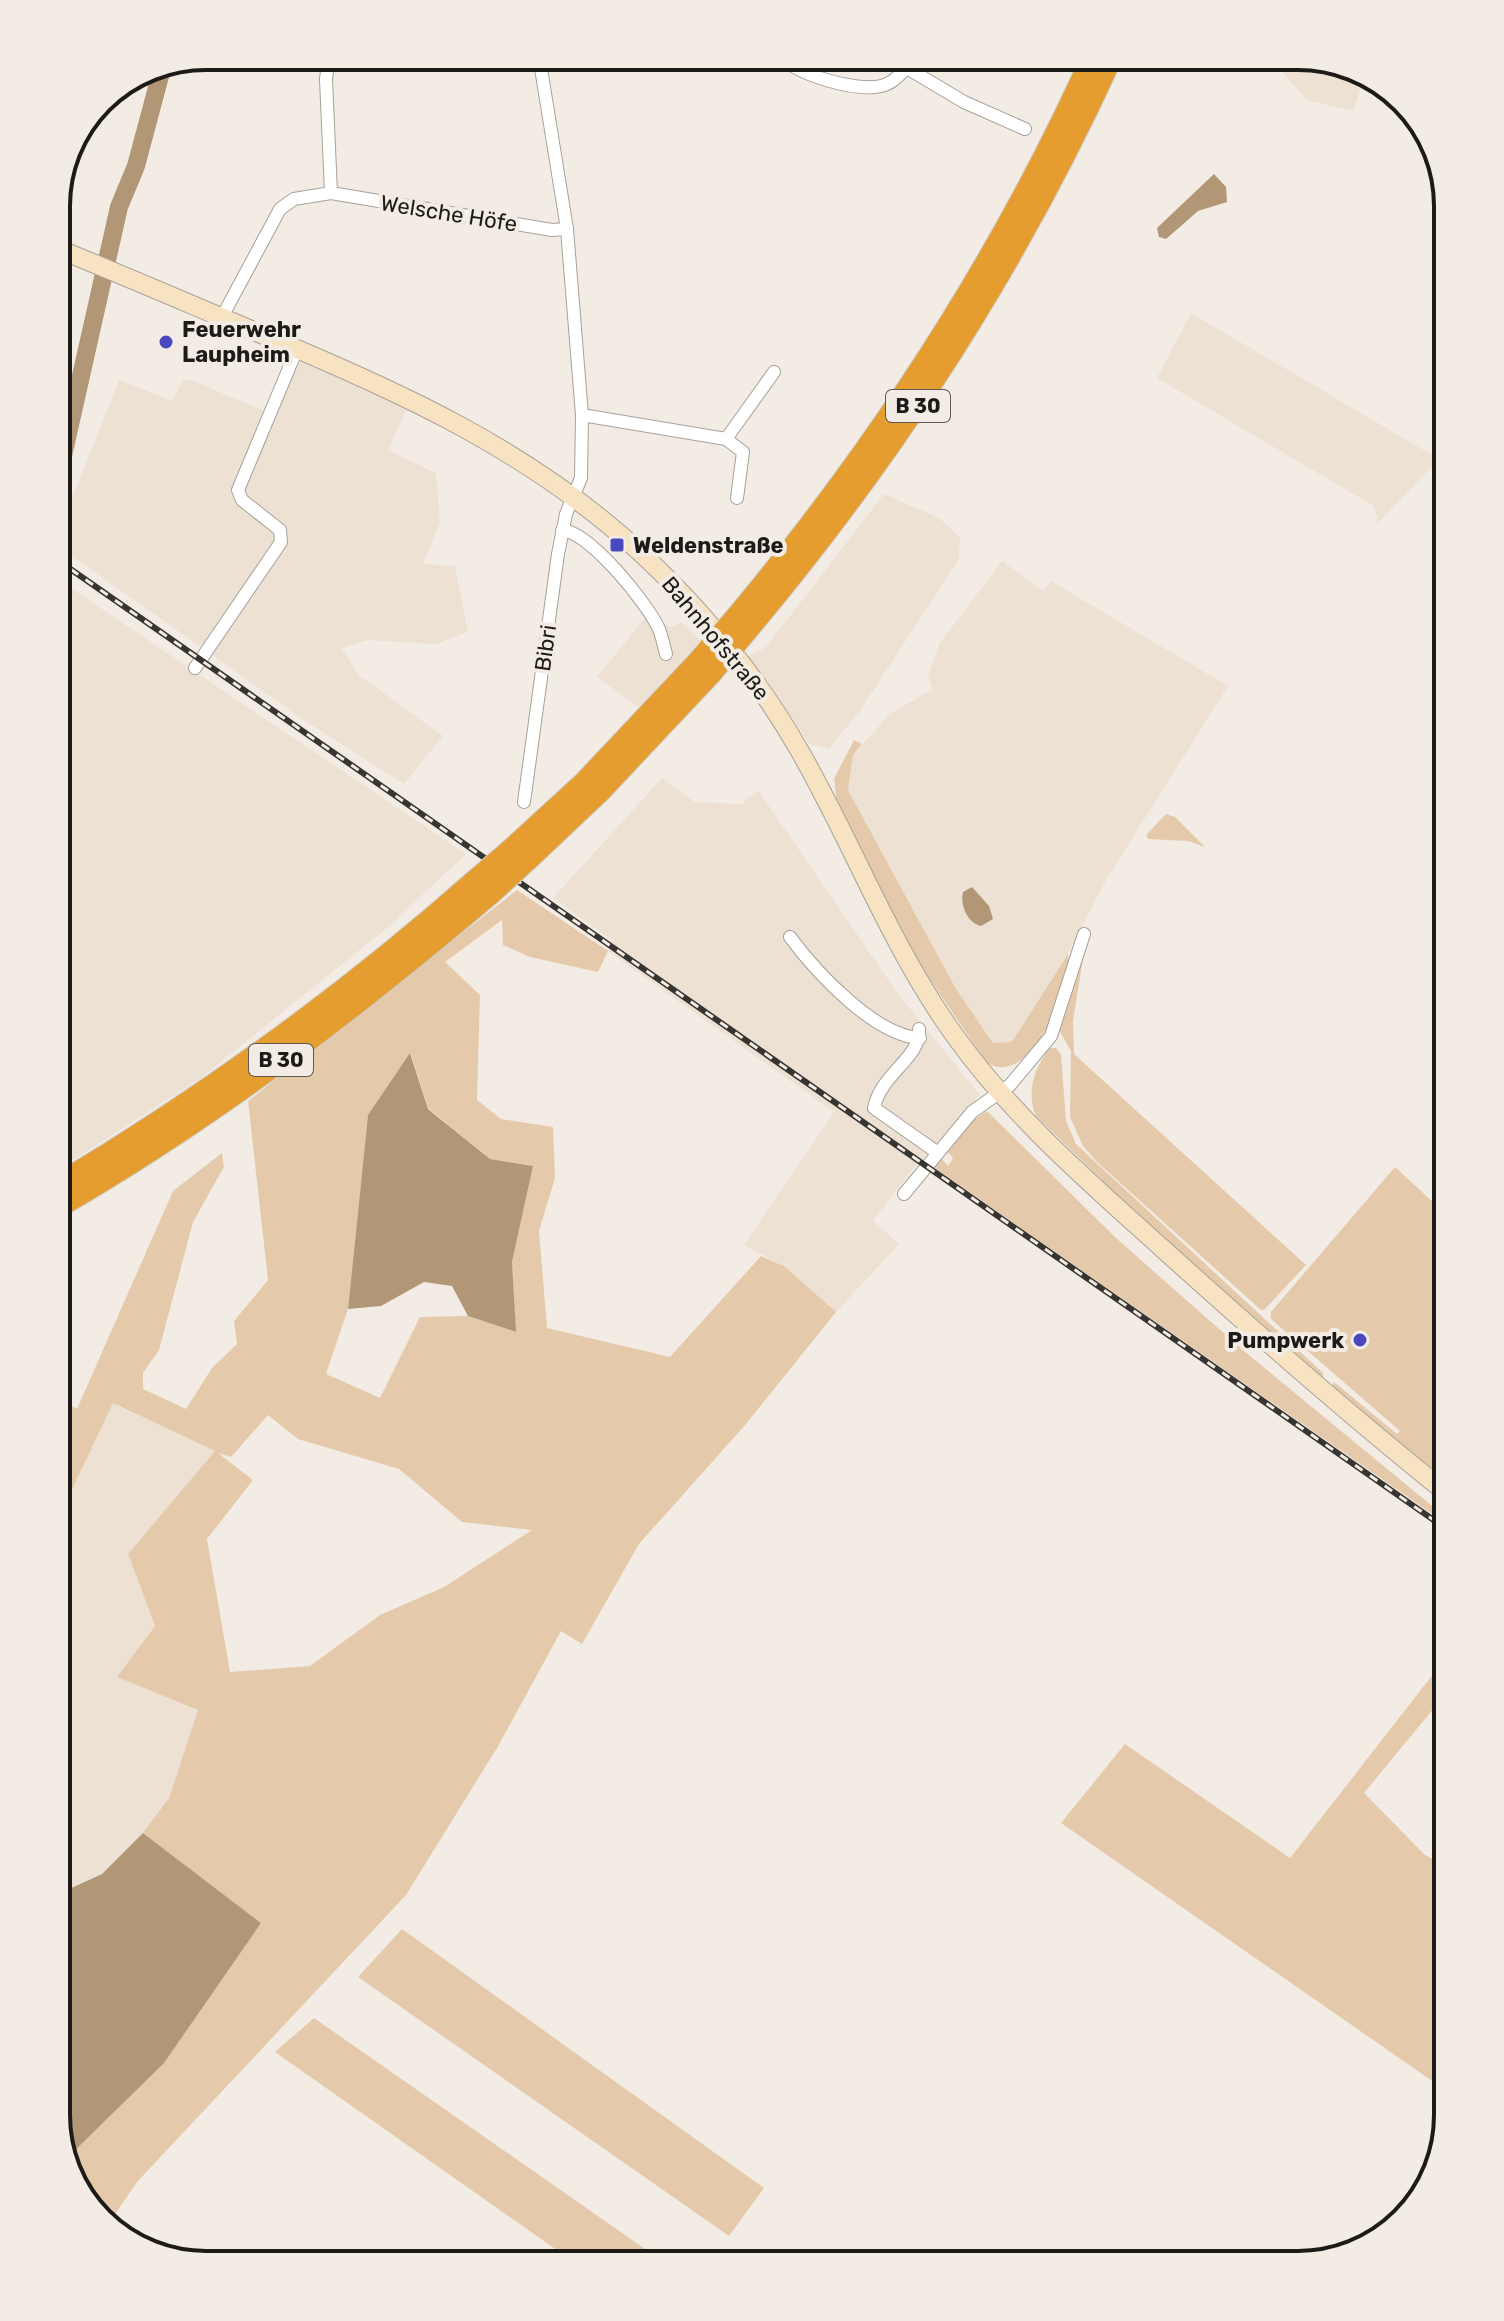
<svg xmlns="http://www.w3.org/2000/svg" width="1504" height="2321" viewBox="0 0 1504 2321" font-family="Rubik,sans-serif">
  <style>
    .built { fill: #ece1d3 }
    .green { fill: #e4caaa; fill-rule: evenodd }
    .water { fill: #b19776 }
    .lines { fill: none; stroke-linecap: round; stroke-linejoin: round }
    .stream { stroke: #b19776; stroke-width: 3 }
    .river { stroke: #b19776; stroke-width: 18 }
    .street-casing { stroke: #a7a19a; stroke-width: 14 }
    .secondary-casing { stroke: #a7a19a; stroke-width: 20 }
    .highway-casing { stroke: #cdcdcc; stroke-width: 24 }
    .street { stroke: #fff; stroke-width: 12 }
    .secondary { stroke: #f7e2c1; stroke-width: 18 }
    .highway { stroke: #e59d30; stroke-width: 22 }
    .rail-casing { stroke: #373531; stroke-width: 6 }
    .rail { stroke: #f3ece5; stroke-width: 3; stroke-dasharray: 9; stroke-linecap: butt }
    .highway-bridge-casing { stroke: #cdcdcc; stroke-width: 24; stroke-linecap: butt }
    .highway-bridge { stroke: #e59d30; stroke-width: 22 }
    .poi-dot { fill: #4a48be; stroke: #f3ece5; stroke-width: 3 }
    .labels { text-anchor: middle; stroke-width: 8; stroke-linejoin: round; paint-order: stroke }
    .shield { fill: #f3ece5; stroke: #5d5a56; stroke-width: 2 }
    .shield-label { font-size: 20px; font-weight: bold; fill: #1d1b18 }
    .street-label { font-size: 22px; fill: #1d1b18; stroke: #f3ece5 }
    .poi-label { font-size: 22px; font-weight: bold; fill: #1d1b18; stroke: #f3ece5; text-anchor: start }
    .rim { fill: none; stroke: #1d1b18; stroke-width: 4 }
  </style>
  <rect width="100%" height="100%" fill="#f3ece5"/>
  <g class="built">
    <polygon points="1268,56 1308,56 1365,76 1353,111 1307,100"/>
    <polygon points="1191,313 1439,459 1376,525 1377,516 1372,505 1157,378"/>
    <polygon points="300,362 407,408 388,450 436,473 440,523 423,564 455,566 468,632 436,644 368,640 341,648 360,676 443,736 404,784 305,721 58,546 56,539 119,380 172,401 183,381 191,380 274,415"/>
    <polygon points="884,494 939,518 960,537 959,559 861,709 829,749 810,744 748,656 766,647"/>
    <polygon points="1002,561 1043,591 1051,581 1228,686 1106,880 1068,954 1012,1043 993,1043 956,989 848,790 853,755 890,714 933,689 928,677 939,644"/>
    <polygon points="56,578 466,854 388,927 201,1078 56,1171"/>
    <polygon points="645,618 671,627 681,622 701,641 639,707 597,677"/>
    <polygon points="662,778 695,802 741,804 758,790 896,991 980,1095 913,1168 873,1221 899,1244 836,1312 784,1266 744,1245 834,1112 608,951 613,941 553,898"/>
    <polygon points="112,1403 215,1451 128,1554 155,1626 118,1677 198,1710 169,1798 143,1833 102,1874 65,1891 56,1886 56,1523"/>
  </g>
  <g class="green">
    <path d="M854 740 862 744 853 755 848 790 956 989 993 1043 1012 1042 1068 954C1072 987 1029 1092 986 1062L910 950 837 803 834 779Z"/>
    <polygon points="1166,814 1175,817 1205,847 1188,841 1148,839 1146,835"/>
    <path d="M517 890 608 951 598 972 530 957 503 945 502 920 445 962 480 995 477 1100 501 1119 553 1127 555 1178 539 1231 547 1328 670 1357 761 1256 784 1266 836 1312 746 1424 639 1544 582 1644 561 1631 497 1748 406 1895 137 2182 109 2223 72 2182 66 2159 261 1923 143 1833 169 1798 198 1710 117 1677 155 1626 128 1554 215 1451 113 1403 56 1523V1397L77 1409 173 1191 222 1153 224 1167 193 1222 159 1350 143 1373V1389L186 1409 212 1368 237 1344 234 1321 268 1280 248 1101ZM411 1054 428 1108 490 1159 533 1166 512 1262 515 1332 468 1316 420 1317 380 1398 326 1374 348 1309 368 1115ZM268 1415 298 1439 399 1469 462 1522 532 1530 444 1587 380 1615 310 1666 230 1672 207 1539 253 1480 218 1453 231 1457Z"/>
    <polygon points="1085,946 1073,1021 1074,1054 1306,1265 1265,1309 1261,1310 1097,1162 1083,1146 1070,1117 1071,1051 1059,1030"/>
    <path d="M1049 1048H1056L1061 1054 1066 1121 1076 1144 1323 1373V1377L1318 1380 1183 1259 1036 1116C1026 1092 1034 1070 1049 1048Z"/>
    <polygon points="987,1111 1116,1238 1244,1351 1448,1519 1448,1525 936,1169 935,1164 941,1158 948,1166 953,1158 946,1150 966,1125"/>
    <polygon points="1395,1167 1448,1216 1448,1486 1331,1387 1334,1382 1397,1434 1400,1431 1271,1319 1271,1312"/>
    <polygon points="1448,1655 1448,1691 1364,1793 1425,1855 1448,1867 1448,2092 1061,1823 1125,1744 1290,1858"/>
    <polygon points="402,1929 764,2188 729,2236 358,1977"/>
    <polygon points="314,2018 668,2265 578,2265 275,2052"/>
  </g>
  <g class="water">
    <polygon points="1214,174 1226,187 1227,202 1198,211 1166,239 1159,237 1157,228"/>
    <path d="M972 887 989 906 993 919 981 926C967 923 960 905 963 892Z"/>
    <polygon points="410,1053 428,1109 490,1159 533,1166 512,1262 516,1332 468,1316 452,1286 424,1282 381,1306 348,1309 368,1115"/>
    <polygon points="143,1833 261,1923 164,2063 66,2159 56,2115 56,1886 65,1891 102,1874"/>
  </g>
  <g class="lines">
    <polyline class="stream" points="1363,2250 1366,2248"/>
    <polyline class="river" points="56,487 119,207 136,166 163,65"/>
    <g class="street-casing">
      <g id="street">
        <polyline points="329,56 326,79 331,193"/>
        <path d="M781 56C796 75 857 92 881 86 892 84 899 75 907 68L964 102 1025 129"/>
        <polyline points="907,68 919,56"/>
        <polyline points="222,317 280,209 294,199 331,193 552,230 567,229"/>
        <polyline points="582,415 726,439 774,372"/>
        <polyline points="726,439 743,452 737,498"/>
        <path d="M562 530C590 532 647 603 659 629 662 637 664 646 666 654"/>
        <polyline points="195,668 281,542 280,530 242,500 238,490 297,349"/>
        <polyline points="524,802 558,554 566,514 581,478 582,415 567,229 539,56"/>
        <path d="M790 937C816 972 875 1036 920 1038"/>
        <path d="M919 1029C921 1058 881 1073 874 1108L938 1153"/>
        <polyline points="904,1194 972,1112 1010,1085 1051,1036 1084,934"/>
      </g>
    </g>
    <g class="secondary-casing">
      <path id="secondary" d="M56 248C125 276 192 305 261 334 399 391 531 451 642 554 702 610 757 677 798 748 853 843 890 946 955 1036 1012 1116 1090 1183 1163 1249 1256 1333 1350 1416 1448 1494"/>
    </g>
    <g class="highway-casing">
      <g id="highway">
        <path d="M735 619C878 448 1001 260 1093 56"/>
        <path d="M747 630C895 454 1017 265 1112 56"/>
        <polyline points="512,849 585,782 700,660"/>
        <polyline points="527,860 600,791 711,673"/>
        <path d="M56 1186C205 1097 345 996 475 881"/>
        <path d="M56 1208C212 1118 355 1009 491 893"/>
      </g>
    </g>
    <use href="#street" class="street"/>
    <use href="#secondary" class="secondary"/>
    <use href="#highway" class="highway"/>
    <g class="rail-casing">
      <polyline id="rail" points="56,559 1448,1530"/>
    </g>
    <use href="#rail" class="rail"/>
    <g class="highway-bridge-casing">
      <g id="highway-bridge">
        <polyline points="700,660 735,619"/>
        <polyline points="711,673 747,630"/>
        <polyline points="475,881 512,849"/>
        <polyline points="491,893 527,860"/>
      </g>
    </g>
    <use href="#highway-bridge" class="highway-bridge"/>
  </g>
  <g class="poi-dot">
    <circle cx="166" cy="342" r="8"/>
    <rect x="609" y="537" width="16" height="16" rx="4"/>
    <circle cx="1360" cy="1340" r="8"/>
  </g>
  <g class="labels">
    <g class="shield">
      <rect x="886" y="390" width="64" height="32" rx="6"/>
      <rect x="249" y="1044" width="64" height="32" rx="6"/>
    </g>
    <g class="shield-label">
      <text x="918" y="413">B 30</text>
      <text x="281" y="1067">B 30</text>
    </g>
    <g class="street-label">
      <text transform="translate(449 213) rotate(9)" y="8">Welsche Höfe</text>
      <text transform="translate(716 638) rotate(50)" y="8">Bahnhofstraße</text>
      <text transform="translate(545 648) rotate(-82)" y="8">Bibri</text>
    </g>
    <g class="poi-label">
      <text x="182" y="337">Feuerwehr<tspan x="182" dy="25">Laupheim</tspan></text>
      <text x="633" y="553">Weldenstraße</text>
      <text x="1344" y="1348" text-anchor="end">Pumpwerk</text>
    </g>
  </g>
  <path d="M0 0H1504V2321H0ZM206 70H1298A136 136 0 0 1 1434 206V2115A136 136 0 0 1 1298 2251H206A136 136 0 0 1 70 2115V206A136 136 0 0 1 206 70Z" fill="#f3ece5" fill-rule="evenodd"/>
  <path class="rim" d="M206 70H1298A136 136 0 0 1 1434 206V2115A136 136 0 0 1 1298 2251H206A136 136 0 0 1 70 2115V206A136 136 0 0 1 206 70Z"/>
</svg>
